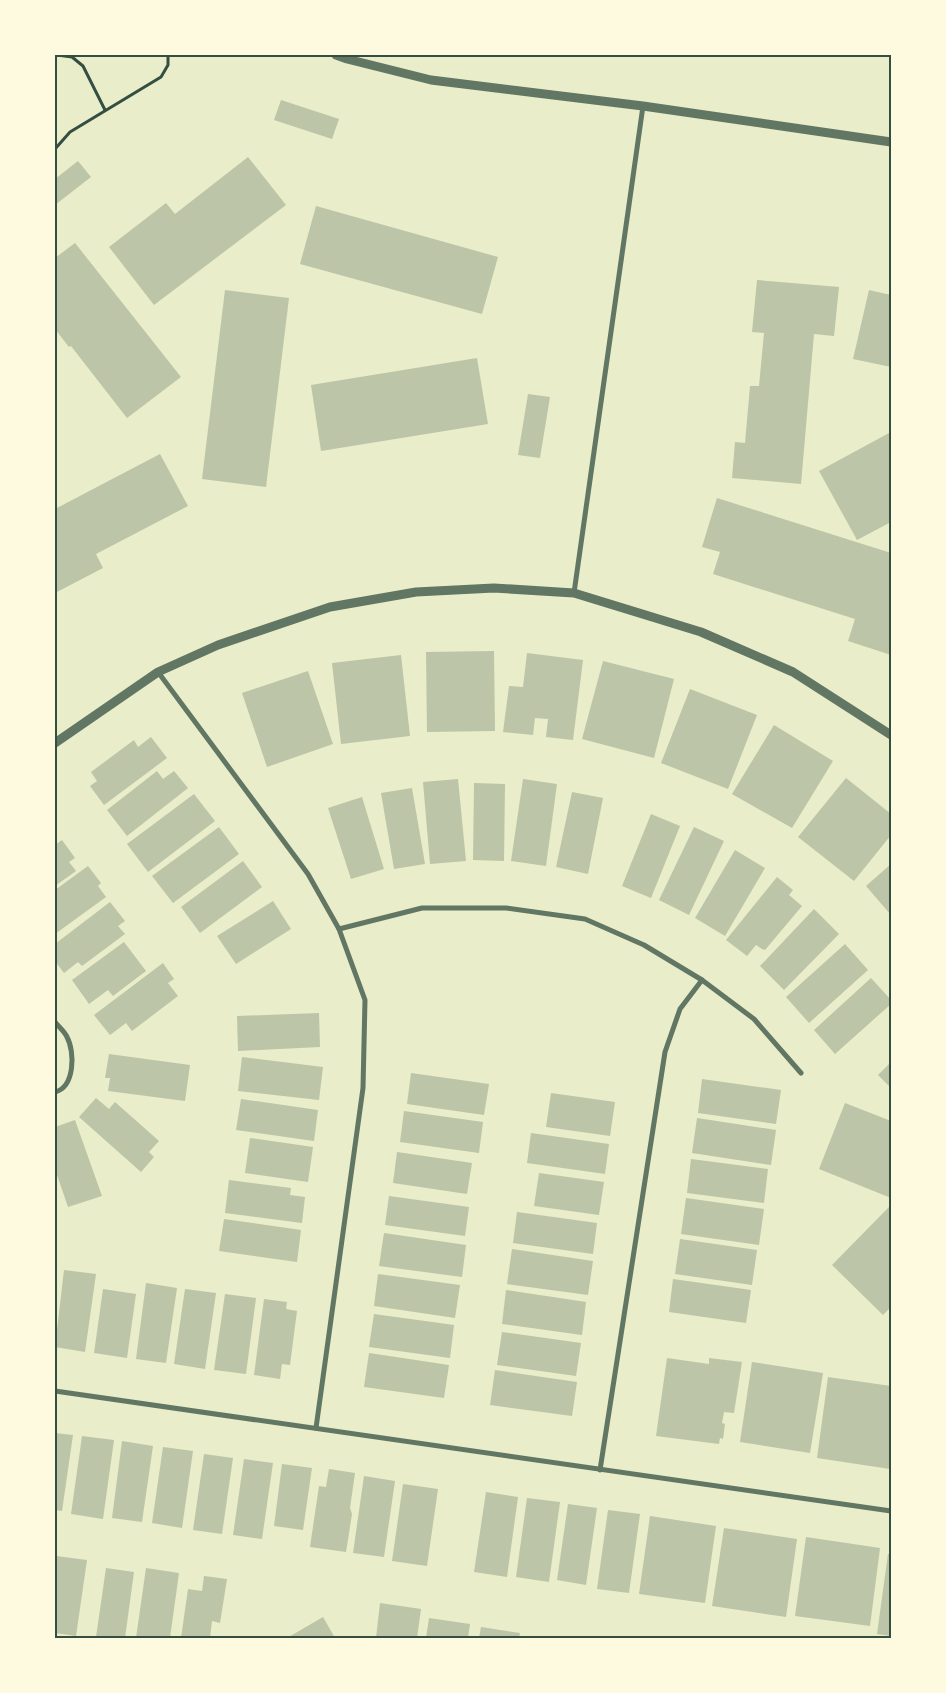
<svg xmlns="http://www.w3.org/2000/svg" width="946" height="1693" viewBox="0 0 946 1693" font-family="Overpass,sans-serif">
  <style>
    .building { fill: #bcc5a7 }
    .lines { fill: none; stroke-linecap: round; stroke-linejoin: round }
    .path { stroke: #344e41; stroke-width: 3 }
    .minor { stroke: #617663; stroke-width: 5 }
    .tertiary { stroke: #617663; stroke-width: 9 }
    .neatline { fill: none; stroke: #344e41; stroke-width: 2 }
  </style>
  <rect width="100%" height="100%" fill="#e9edc9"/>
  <g class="building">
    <polygon points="281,100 339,119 332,139 274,120"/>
    <polygon points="248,157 286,205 154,305 109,247 166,203 175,214"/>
    <polygon points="78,161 91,177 55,205 55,179"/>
    <polygon points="316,206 498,257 482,314 300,264"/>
    <polygon points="75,243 181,377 127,418 71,346 69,347 55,329 55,258"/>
    <polygon points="757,280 839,287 834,336 814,334 801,484 732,478 735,442 745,443 750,386 759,386 764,333 752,332"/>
    <polygon points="225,290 289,298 266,487 202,479"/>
    <polygon points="869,290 891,295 891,367 853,359"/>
    <polygon points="477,358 488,424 321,451 311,385"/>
    <polygon points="528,394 550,397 540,458 518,455"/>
    <polygon points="891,432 891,522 857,540 819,471"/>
    <polygon points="160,454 188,506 96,554 103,568 55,593 55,509"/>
    <polygon points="717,498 891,553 891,655 848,641 855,619 713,574 720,552 702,547"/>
    <polygon points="494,651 495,731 427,732 426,652"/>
    <polygon points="527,653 583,660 573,740 546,737 548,719 535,718 533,735 503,732 509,686 523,687"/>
    <polygon points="401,655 410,736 341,744 332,663"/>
    <polygon points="603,661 674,679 654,758 582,739"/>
    <polygon points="308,671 333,744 267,767 242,693"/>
    <polygon points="690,689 757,715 728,789 661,763"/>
    <polygon points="774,725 833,761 792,828 732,794"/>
    <polygon points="151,737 167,758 104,805 90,786 97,781 91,772 134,740 138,747"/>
    <polygon points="157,771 163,779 174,771 188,788 127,836 107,810"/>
    <polygon points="846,778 891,814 891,835 854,881 798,837"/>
    <polygon points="458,779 466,861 430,864 423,782"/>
    <polygon points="523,779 557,784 546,866 511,861"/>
    <polygon points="474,783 505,784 504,861 473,860"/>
    <polygon points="412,788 425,864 394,869 381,793"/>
    <polygon points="572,792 603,798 588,874 556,867"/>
    <polygon points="194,794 215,821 148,872 127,844"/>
    <polygon points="362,797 384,869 351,879 328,808"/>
    <polygon points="651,814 680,826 651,898 622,886"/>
    <polygon points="219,827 239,854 173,903 152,876"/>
    <polygon points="694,827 724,841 689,915 659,900"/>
    <polygon points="62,840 75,858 69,862 76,871 55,886 55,845"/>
    <polygon points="735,850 765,868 725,936 695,918"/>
    <polygon points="243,861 262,887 200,933 181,907"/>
    <polygon points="891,864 891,915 866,886"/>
    <polygon points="88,866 101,883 98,886 106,897 55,934 55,890"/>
    <polygon points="777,877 793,890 789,895 802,906 765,950 762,949 756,945 747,956 726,940"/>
    <polygon points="273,901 291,929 236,964 217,936"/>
    <polygon points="110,902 125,921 118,926 125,934 82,966 78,962 64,973 55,961 55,944"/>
    <polygon points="814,909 839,934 784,990 760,966"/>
    <polygon points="124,942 146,971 113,996 108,990 89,1004 72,980"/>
    <polygon points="845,944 868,970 809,1023 786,997"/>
    <polygon points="163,963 174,979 168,983 178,996 132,1031 126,1023 110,1035 94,1015"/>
    <polygon points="871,978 891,1000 891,1004 835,1054 814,1030"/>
    <polygon points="319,1013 320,1047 238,1051 237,1016"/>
    <polygon points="109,1054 190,1065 185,1101 108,1091 110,1078 105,1078"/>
    <polygon points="242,1057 323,1067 319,1100 238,1091"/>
    <polygon points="891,1062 891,1088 878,1075"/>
    <polygon points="411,1073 489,1084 484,1115 407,1104"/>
    <polygon points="702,1079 781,1090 776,1124 698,1113"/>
    <polygon points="551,1093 615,1102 610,1136 546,1127"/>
    <polygon points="96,1098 109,1109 115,1102 159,1141 149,1152 154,1157 141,1172 79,1117"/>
    <polygon points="241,1099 318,1110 314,1141 236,1130"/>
    <polygon points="845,1103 891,1121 891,1198 819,1169"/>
    <polygon points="404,1111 483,1122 479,1153 400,1142"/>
    <polygon points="697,1118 776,1130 771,1165 692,1153"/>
    <polygon points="75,1120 102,1196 68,1207 55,1169 55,1127"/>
    <polygon points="531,1133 609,1144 605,1174 527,1163"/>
    <polygon points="250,1138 313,1147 308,1182 245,1173"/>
    <polygon points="397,1152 472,1163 467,1194 393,1183"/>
    <polygon points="691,1159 768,1169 764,1203 687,1193"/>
    <polygon points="539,1173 604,1182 599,1215 534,1206"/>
    <polygon points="229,1180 291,1188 290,1195 305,1197 302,1223 225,1213"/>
    <polygon points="389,1196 469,1207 465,1236 385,1225"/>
    <polygon points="686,1198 764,1209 759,1245 681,1234"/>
    <polygon points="889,1207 891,1209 891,1307 883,1315 832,1265"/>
    <polygon points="517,1212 597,1223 593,1254 513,1243"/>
    <polygon points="224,1219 301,1230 297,1262 219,1251"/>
    <polygon points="384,1233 466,1245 462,1277 379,1266"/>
    <polygon points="680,1239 757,1250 752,1285 675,1274"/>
    <polygon points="512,1249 593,1261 588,1295 507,1284"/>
    <polygon points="64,1270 96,1274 85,1352 55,1347"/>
    <polygon points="378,1274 460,1285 455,1318 374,1306"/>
    <polygon points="673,1279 751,1290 746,1323 669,1312"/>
    <polygon points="146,1283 177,1288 166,1363 136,1359"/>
    <polygon points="103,1289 136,1294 127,1358 94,1353"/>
    <polygon points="185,1289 216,1293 205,1369 174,1364"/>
    <polygon points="506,1290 586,1302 582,1335 502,1324"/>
    <polygon points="225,1294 256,1298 246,1374 214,1370"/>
    <polygon points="264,1299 287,1302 286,1309 297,1311 290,1365 282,1364 280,1379 254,1375"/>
    <polygon points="374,1314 454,1325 450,1358 369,1347"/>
    <polygon points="502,1332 581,1343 576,1376 497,1365"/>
    <polygon points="369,1353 449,1365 444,1398 364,1387"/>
    <polygon points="667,1358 709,1364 709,1358 742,1362 734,1413 724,1412 722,1423 725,1424 723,1439 720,1438 719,1444 656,1436"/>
    <polygon points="752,1362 823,1373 810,1453 740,1442"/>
    <polygon points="495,1370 577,1382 572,1416 490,1405"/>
    <polygon points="828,1377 891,1386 890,1469 817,1458"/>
    <polygon points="55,1433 73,1435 62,1511 55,1510"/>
    <polygon points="82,1436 114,1440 103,1519 71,1514"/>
    <polygon points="122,1441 153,1446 142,1522 112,1518"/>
    <polygon points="163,1447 193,1451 182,1528 152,1523"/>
    <polygon points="204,1454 233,1458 222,1534 193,1530"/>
    <polygon points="244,1459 273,1463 262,1539 233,1535"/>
    <polygon points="282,1464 312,1468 303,1530 274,1526"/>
    <polygon points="329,1469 355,1473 350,1508 352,1514 346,1552 310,1547 319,1486 326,1487"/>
    <polygon points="364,1476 395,1481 384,1557 353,1553"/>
    <polygon points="403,1484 438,1489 427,1566 392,1561"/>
    <polygon points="486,1492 518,1497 507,1577 474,1572"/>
    <polygon points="527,1498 560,1502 549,1582 516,1577"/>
    <polygon points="568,1504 597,1508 586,1585 557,1580"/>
    <polygon points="608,1510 640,1514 629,1593 597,1589"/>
    <polygon points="650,1516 716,1526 705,1603 639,1594"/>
    <polygon points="724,1528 797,1539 786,1617 712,1606"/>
    <polygon points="806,1537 880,1548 870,1626 795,1616"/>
    <polygon points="888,1554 891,1554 891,1636 877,1634"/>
    <polygon points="56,1556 87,1560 76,1636 55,1633"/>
    <polygon points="106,1568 134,1572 125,1638 96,1637"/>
    <polygon points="146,1568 179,1573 170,1638 136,1638"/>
    <polygon points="204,1576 227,1579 220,1623 212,1621 210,1638 181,1638 188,1589 202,1591"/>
    <polygon points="380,1603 421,1609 417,1638 376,1638"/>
    <polygon points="323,1617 335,1638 287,1638"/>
    <polygon points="429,1618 470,1624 468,1638 426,1638"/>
    <polygon points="481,1627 520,1633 519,1638 479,1638"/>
  </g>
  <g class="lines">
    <g class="path">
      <polyline points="57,55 72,57 83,66 105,110"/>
      <polyline points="55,149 70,132 161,77 168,65 168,55"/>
    </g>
    <g class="minor">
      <polyline points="574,593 643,106"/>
      <polyline points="158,672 308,874 339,929 365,1000 363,1088 316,1428"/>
      <polyline points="339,929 422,908 506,908 585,919 644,945 702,980 754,1019 801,1073"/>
      <path d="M55 1022C59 1027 65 1032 67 1037 75 1052 75 1087 55 1092"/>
      <polyline points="55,1391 891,1511"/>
      <polyline points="600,1470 665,1052 680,1009 702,980"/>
    </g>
    <g class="tertiary">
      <polyline points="336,55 347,59 431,80 643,106 891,142"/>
      <polyline points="55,743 158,672 218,645 330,607 416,592 494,588 574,593 701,632 793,672 891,735"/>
    </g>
  </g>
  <rect width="946" height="1693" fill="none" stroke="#fefae0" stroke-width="112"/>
  <rect x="56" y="56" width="834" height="1581" class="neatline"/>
</svg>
